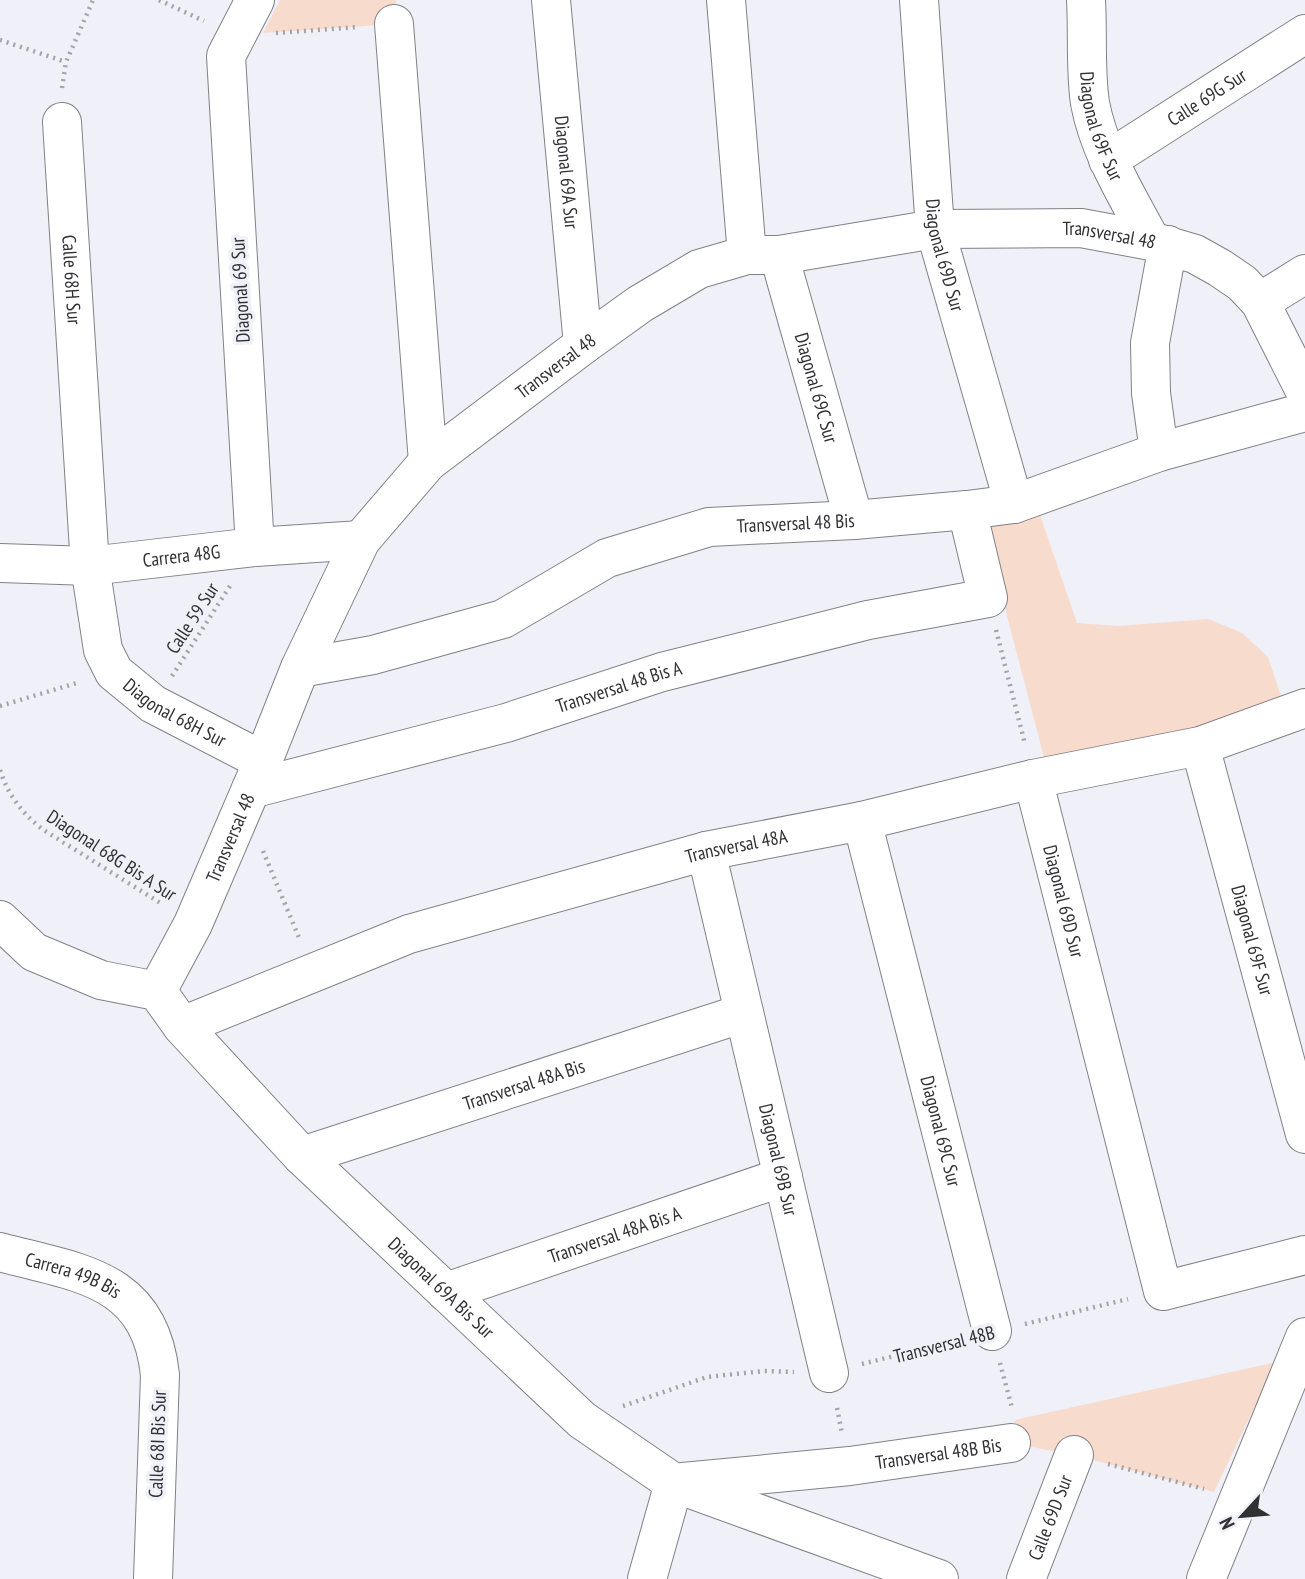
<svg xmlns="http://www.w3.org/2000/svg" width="1305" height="1579" viewBox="0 0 1305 1579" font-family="'PT Sans Narrow',sans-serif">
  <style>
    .green { fill: #f7dbcc }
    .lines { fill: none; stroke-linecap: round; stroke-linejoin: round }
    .minor-casing { stroke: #808087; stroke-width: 40 }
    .path { stroke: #a2a2a8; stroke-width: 4.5; stroke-dasharray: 2 5; stroke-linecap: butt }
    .minor { stroke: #fff; stroke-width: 38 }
    .labels { text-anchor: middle; stroke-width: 7; stroke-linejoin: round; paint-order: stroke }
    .street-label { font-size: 19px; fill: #313134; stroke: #f0f0f8 }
  </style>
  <rect width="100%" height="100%" fill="#f0f0f8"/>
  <g class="green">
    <polygon points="280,0 396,0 394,24 263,33"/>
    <polygon points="1040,515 1077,623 1118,626 1209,619 1242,633 1268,657 1283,702 1190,732 1046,765 984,528"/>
    <polygon points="1276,1362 1214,1492 1074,1455 1011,1443 1015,1420"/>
  </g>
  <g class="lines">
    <g class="minor-casing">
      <g id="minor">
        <path id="s1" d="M551 0 583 345"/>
        <polyline points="726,0 747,255"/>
        <path id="s2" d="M919 0 935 229 1014 504"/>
        <path id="s3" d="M1086 0C1088 33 1085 70 1090 103 1099 152 1128 197 1151 241"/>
        <polyline points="394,24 428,462"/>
        <path id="s4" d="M62 122 90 566 103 650 114 672 153 704 263 761"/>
        <path id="s5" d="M1108 160 1305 34"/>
        <path id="s6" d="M779 255 854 520"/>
        <polyline points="1260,302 1305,274"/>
        <polyline points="1159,452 1151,393 1150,343 1168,245"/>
        <polyline points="255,547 226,56 255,0"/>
        <path id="s7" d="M0 563 90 566 255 547 361 540"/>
        <path id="s8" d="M300 668 373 655 503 619 607 558 709 527 854 520 967 510 1014 504 1159 452 1305 412"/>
        <path id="s9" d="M1200 746 1305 1134"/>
        <path id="s10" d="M1033 779 1163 1291 1305 1255"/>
        <path id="s11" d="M251 789 506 723 662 672 868 620 988 598 967 510"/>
        <path id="s12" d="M862 821 992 1331"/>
        <path id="s13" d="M706 851 829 1373"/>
        <path id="s14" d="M0 920 34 952 101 980 157 991 182 1026 302 1156 582 1420 674 1483 939 1579"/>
        <path id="s15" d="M157 991 193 924 263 761 300 668 361 540 428 462 583 345 640 304 699 269 747 255H779L935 229 1081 228 1151 241 1195 254 1220 268 1242 283 1260 302 1305 391"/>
        <path id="s16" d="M182 1026 409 934 706 851 862 821 1033 779 1200 746 1305 708"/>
        <path id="s17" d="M302 1156 744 1013"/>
        <path id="s18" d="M0 1252C78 1273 150 1277 160 1375L153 1579"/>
        <path id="s19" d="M446 1292 783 1177"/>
        <path id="s20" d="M683 1482 850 1466 1011 1443"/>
        <polyline points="647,1579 674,1483"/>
        <path id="s21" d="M1026 1579 1074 1455"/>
        <polyline points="1206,1579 1305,1337"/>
      </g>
    </g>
    <g class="path">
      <polyline points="159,0 204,21"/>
      <polyline points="276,33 358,27"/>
      <polyline points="0,40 66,62"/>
      <polyline points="62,88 66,62 93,0"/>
      <polyline points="996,630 1025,744"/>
      <polyline points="172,676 230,586"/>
      <polyline points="0,706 80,682"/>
      <path d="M0 770C8 795 22 813 42 829L162 904"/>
      <polyline points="263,851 300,940"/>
      <polyline points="1025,1324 1128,1299"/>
      <polyline points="1000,1363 1012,1408"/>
      <polyline points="862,1364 958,1340"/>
      <polyline points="623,1406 707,1377 764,1371 794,1372"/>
      <polyline points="837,1408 842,1433"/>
      <polyline points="1108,1464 1204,1489"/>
    </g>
    <use href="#minor" class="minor"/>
  </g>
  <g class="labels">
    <g class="street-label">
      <text dy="7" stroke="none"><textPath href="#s5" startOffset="117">Calle 69G Sur</textPath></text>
      <text dy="7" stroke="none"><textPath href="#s3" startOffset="128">Diagonal 69F Sur</textPath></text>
      <text dy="7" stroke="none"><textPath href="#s1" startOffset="173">Diagonal 69A Sur</textPath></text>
      <text dy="7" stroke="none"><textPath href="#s15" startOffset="1346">Transversal 48</textPath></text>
      <text dy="7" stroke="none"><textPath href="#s2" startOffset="257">Diagonal 69D Sur</textPath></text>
      <text dy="7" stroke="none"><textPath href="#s4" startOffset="158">Calle 68H Sur</textPath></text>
      <text transform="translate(240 290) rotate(-93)" y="7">Diagonal 69 Sur</text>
      <text dy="7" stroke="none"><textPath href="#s15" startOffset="758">Transversal 48</textPath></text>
      <text dy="7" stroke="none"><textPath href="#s6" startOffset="138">Diagonal 69C Sur</textPath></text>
      <text dy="7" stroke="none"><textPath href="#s8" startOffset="523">Transversal 48 Bis</textPath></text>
      <text dy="7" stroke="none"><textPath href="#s7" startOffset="182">Carrera 48G</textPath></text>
      <text transform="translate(192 618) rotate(-57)" y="7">Calle 59 Sur</text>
      <text dy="7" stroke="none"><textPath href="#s11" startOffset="382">Transversal 48 Bis A</textPath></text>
      <text dy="7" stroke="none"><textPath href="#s4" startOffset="628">Diagonal 68H Sur</textPath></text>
      <text dy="7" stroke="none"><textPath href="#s15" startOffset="170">Transversal 48</textPath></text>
      <text dy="7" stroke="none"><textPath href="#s16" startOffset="584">Transversal 48A</textPath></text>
      <text transform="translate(112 855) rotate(33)" y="7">Diagonal 68G Bis A Sur</text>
      <text dy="7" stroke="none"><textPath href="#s10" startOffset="126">Diagonal 69D Sur</textPath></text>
      <text dy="7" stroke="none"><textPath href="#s9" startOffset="201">Diagonal 69F Sur</textPath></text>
      <text dy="7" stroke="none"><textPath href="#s17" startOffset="233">Transversal 48A Bis</textPath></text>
      <text dy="7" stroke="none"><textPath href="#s12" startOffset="320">Diagonal 69C Sur</textPath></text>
      <text dy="7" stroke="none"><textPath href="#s13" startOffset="317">Diagonal 69B Sur</textPath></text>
      <text dy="7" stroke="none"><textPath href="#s19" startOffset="178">Transversal 48A Bis A</textPath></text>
      <text dy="7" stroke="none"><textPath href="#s18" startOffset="77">Carrera 49B Bis</textPath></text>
      <text dy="7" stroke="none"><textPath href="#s14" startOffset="588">Diagonal 69A Bis Sur</textPath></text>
      <text transform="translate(944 1344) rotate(-14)" y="7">Transversal 48B</text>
      <text transform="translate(157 1444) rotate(-88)" y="7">Calle 68I Bis Sur</text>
      <text dy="7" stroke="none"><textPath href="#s20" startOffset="257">Transversal 48B Bis</textPath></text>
      <text dy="7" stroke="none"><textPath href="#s21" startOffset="66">Calle 69D Sur</textPath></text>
    </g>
  </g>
  <g transform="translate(1242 1516) rotate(244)" stroke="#f0f0f8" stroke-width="5" paint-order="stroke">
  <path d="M0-5L12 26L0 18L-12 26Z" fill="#313134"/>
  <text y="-10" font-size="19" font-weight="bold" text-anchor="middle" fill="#313134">N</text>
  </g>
</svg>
